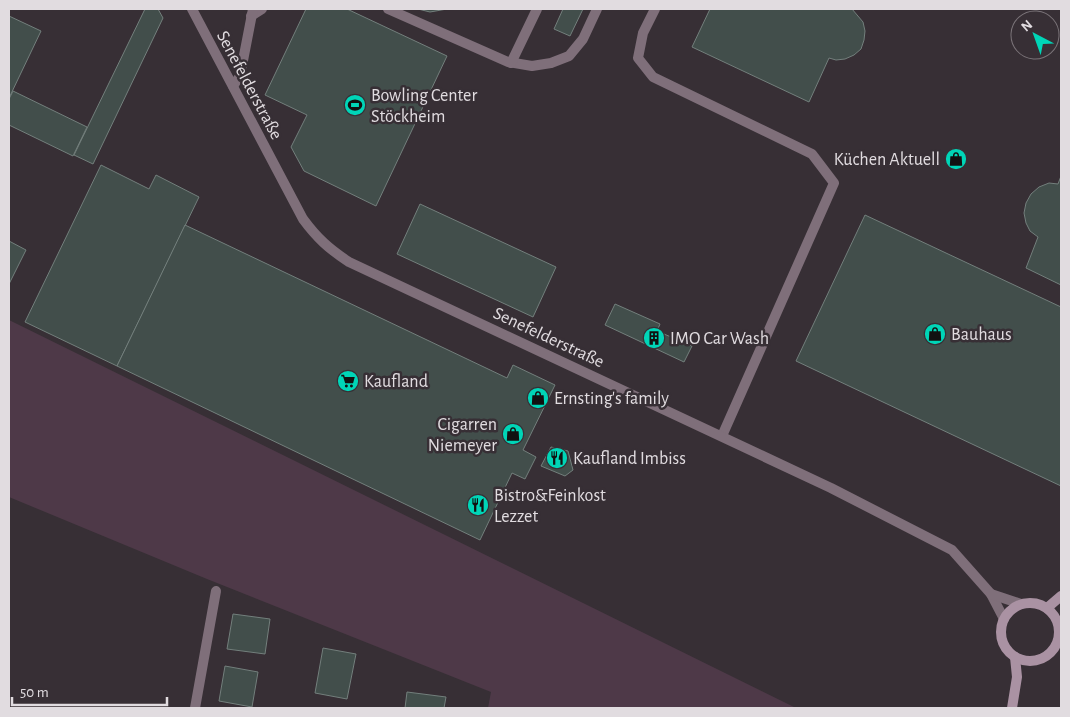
<svg xmlns="http://www.w3.org/2000/svg" width="1070" height="717" viewBox="0 0 1070 717" font-family="'Alegreya Sans',sans-serif">
  <style>
    .green { fill: #4e3948 }
    .building { fill: #424e4b; stroke: #737f7c }
    .lines { fill: none; stroke-linecap: round; stroke-linejoin: round }
    .lane { stroke: #7f6f7a; stroke-width: 10 }
    .street { stroke: #7f6f7a; stroke-width: 10 }
    .secondary { stroke: #aa92a3; stroke-width: 10 }
    .labels { text-anchor: middle; stroke-width: 5; stroke-linejoin: round; paint-order: stroke }
    .street-label { font-size: 18px; fill: #e1dce0; stroke: #372f35 }
    .poi-label { font-size: 18px; fill: #e1dce0; stroke: #372f35; text-anchor: start }
  </style>
  <rect width="100%" height="100%" fill="#372f35"/>
  <polygon class="green" points="9,320 796,708 488,708 491,692 207,579 9,497"/>
  <g class="building">
    <polygon points="145,9 158,9 163,18 93,164 74,155"/>
    <polygon points="306,9 347,9 447,56 376,206 304,171 291,147 307,115 265,95"/>
    <polygon points="418,9 447,9 430,12"/>
    <polygon points="563,9 583,9 570,36 554,29"/>
    <polygon points="710,9 852,9 863,22 865,31 864,40 861,49 854,55 845,59 836,60 829,58 809,102 692,47"/>
    <polygon points="9,16 41,31 9,98"/>
    <polygon points="13,91 87,127 73,156 9,125 9,99"/>
    <polygon points="101,165 149,189 156,175 199,197 117,366 25,322"/>
    <polygon points="1061,176 1061,285 1026,268 1038,237 1030,231 1026,223 1024,213 1026,203 1031,194 1039,187 1049,183 1058,184"/>
    <polygon points="420,204 556,267 533,317 397,254"/>
    <polygon points="865,215 1061,307 1061,486 796,361"/>
    <polygon points="185,225 507,378 513,365 555,385 523,450 536,457 525,479 512,473 480,540 117,366"/>
    <polygon points="9,241 26,250 9,284"/>
    <polygon points="615,304 660,324 657,331 692,346 684,362 605,325"/>
    <polygon points="551,447 568,451 573,470 565,476 541,466"/>
    <polygon points="233,614 270,619 265,654 227,649"/>
    <polygon points="323,648 356,654 347,699 315,693"/>
    <polygon points="225,666 258,672 252,707 219,701"/>
    <polygon points="407,692 446,697 444,708 405,708"/>
  </g>
  <g class="lines">
    <g class="lane">
      <polyline points="388,9 508,62 532,66 551,63 569,56 583,39 597,9"/>
      <polyline points="655,9 643,33 638,58 653,77 812,154 834,183 722,436"/>
      <polyline points="251,16 262,9"/>
      <polyline points="511,63 537,9"/>
      <polyline points="233,86 240,76 253,9"/>
    </g>
    <g class="street">
      <path d="M192 9 303 219C317 238 329 249 349 262L831 488 952 550 991 594 1004 619"/>
      <polyline points="991,594 1021,604"/>
      <polyline points="195,708 216,591"/>
    </g>
    <g class="secondary">
      <circle cx="1030" cy="632" r="29"/>
      <polyline points="1047,608 1061,596"/>
      <polyline points="1012,708 1017,677 1015,657"/>
    </g>
  </g>
  <defs>
    <g id="stadium-disc" transform="scale(1.125)"><circle r="9.5" fill="#00d5b7" stroke="#372f35"/><path d="M0-5a6.5 5 0 1 0 0 10a6.5 5 0 1 0 0-10ZM-3.5-1.8h7v3.6h-7Z" fill="#111"/></g>
    <g id="shop-disc" transform="scale(1.125)"><circle r="9.5" fill="#00d5b7" stroke="#372f35"/><path d="M-5-2.5h2.3a2.7 3.5 0 0 1 5.4 0H5L5.5 6h-11ZM-1.5-2.5h3a1.5 2.3 0 0 0-3 0Z" fill="#111"/></g>
    <g id="building-disc" transform="scale(1.125)"><circle r="9.5" fill="#00d5b7" stroke="#372f35"/><path d="M-4-6H4V6H1V3H-1V6H-4ZM-2.5-4.3h1.7v1.8h-1.7ZM.8-4.3h1.7v1.8H.8ZM-2.5-1h1.7V.8h-1.7ZM.8-1h1.7V.8H.8Z" fill="#111"/></g>
    <g id="supermarket-disc" transform="scale(1.125)"><circle r="9.5" fill="#00d5b7" stroke="#372f35"/><path d="M-6-5.5h2.5l.6 2H6L4.5 2H-2.5L-4.4-4H-6ZM-1.5 3.2a1.3 1.3 0 1 0 .1 0ZM3 3.2a1.3 1.3 0 1 0 .1 0Z" fill="#111"/></g>
    <g id="restaurant-disc" transform="scale(1.125)"><circle r="9.5" fill="#00d5b7" stroke="#372f35"/><path d="M-5-6h1v4h1v-4h1v4h1v-4h1v5L-1.5 .5V6h-2V.5L-5-1ZM5-6V6H3V1.5H1.5Q1.5-4 5-6Z" fill="#111"/></g>
  </defs>
  <g fill-rule="evenodd">
    <use href="#stadium-disc" x="355" y="105"/>
    <use href="#shop-disc" x="956" y="159"/>
    <use href="#shop-disc" x="935" y="334"/>
    <use href="#building-disc" x="654" y="338"/>
    <use href="#supermarket-disc" x="348" y="381"/>
    <use href="#shop-disc" x="538" y="398"/>
    <use href="#shop-disc" x="513" y="434"/>
    <use href="#restaurant-disc" x="557" y="458"/>
    <use href="#restaurant-disc" x="478" y="505"/>
  </g>
  <g class="labels">
    <g class="street-label">
      <text transform="translate(250 85) rotate(62)" y="6">Senefelderstraße</text>
      <text transform="translate(549 337) rotate(25)" y="6">Senefelderstraße</text>
    </g>
    <g class="poi-label">
      <text x="371" y="101">Bowling Center<tspan x="371" dy="21">Stöckheim</tspan></text>
      <text x="940" y="165" text-anchor="end">Küchen Aktuell</text>
      <text x="951" y="340">Bauhaus</text>
      <text x="670" y="344">IMO Car Wash</text>
      <text x="364" y="387">Kaufland</text>
      <text x="554" y="404">Ernsting's family</text>
      <text x="497" y="430" text-anchor="end">Cigarren<tspan x="497" dy="21">Niemeyer</tspan></text>
      <text x="573" y="464">Kaufland Imbiss</text>
      <text x="494" y="501">Bistro&amp;Feinkost<tspan x="494" dy="21">Lezzet</tspan></text>
    </g>
  </g>
  <rect width="1070" height="717" fill="none" stroke="#e1dce0" stroke-width="20"/>
  <g transform="translate(1035 35) rotate(319)"><circle r="24" fill="#372f35" stroke="#7b7479"/>
  <path d="M0-4L9 19L0 12L-9 19Z" fill="#00d5b7"/>
  <text y="-8" font-size="14" font-weight="bold" text-anchor="middle" fill="#e1dce0">N</text>
  </g>
  <path d="M12 697v8h155v-8" fill="none" stroke="#e1dce0" stroke-width="2.5"/>
  <text x="20" y="697" font-size="15" fill="#e1dce0" stroke="#372f35" stroke-width="4" paint-order="stroke">50 m</text>
</svg>
